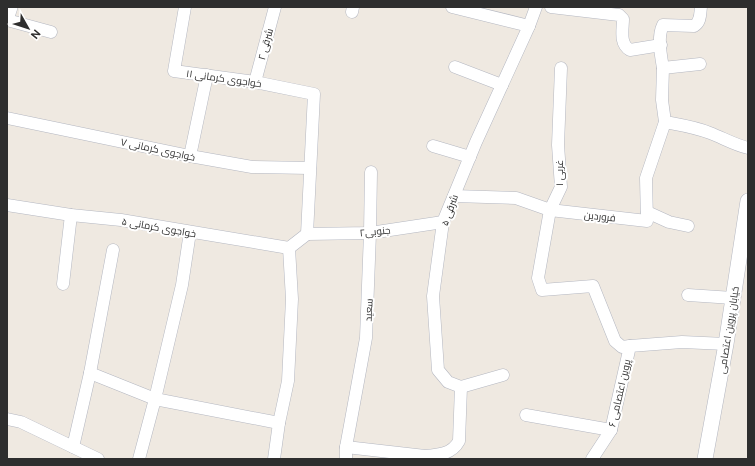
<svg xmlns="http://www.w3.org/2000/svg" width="755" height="466" viewBox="0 0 755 466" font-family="'DM Sans',Cairo,sans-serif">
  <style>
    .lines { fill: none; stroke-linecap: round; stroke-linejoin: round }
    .minor-casing { stroke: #b4b7c1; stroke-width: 13 }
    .tertiary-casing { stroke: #b4b7c1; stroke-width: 16 }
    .secondary-casing { stroke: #b4b7c1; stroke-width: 18 }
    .minor { stroke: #fff; stroke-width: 12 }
    .tertiary { stroke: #fff; stroke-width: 15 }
    .secondary { stroke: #fff; stroke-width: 17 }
    .labels { text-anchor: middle; stroke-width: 4; stroke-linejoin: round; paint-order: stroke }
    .street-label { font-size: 10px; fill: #2e2e2e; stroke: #fff }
  </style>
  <rect width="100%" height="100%" fill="#efe9e1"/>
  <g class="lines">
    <g class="minor-casing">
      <g id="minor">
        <polyline points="185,7 174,71 255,82 314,94 307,234"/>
        <polyline points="452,7 529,26"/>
        <path d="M551 7 619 15 623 19C623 29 619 44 630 50L661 45"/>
        <polyline points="352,12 353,7"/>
        <polyline points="7,20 51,32"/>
        <path d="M700 64 663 68 662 100 665 122C681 125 695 127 710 133 723 138 735 145 748 148"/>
        <polyline points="455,67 502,85"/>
        <polyline points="561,68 558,145 561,187 550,210 538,278 542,290 593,286 615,341 622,347 630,346"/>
        <path d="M663 68C661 56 657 37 663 25L694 26C701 22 700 14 701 7"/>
        <polyline points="255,82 275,7"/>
        <polyline points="7,118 190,156 252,167 310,168"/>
        <polyline points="433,146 470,157"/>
        <polyline points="190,156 207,75"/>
        <polyline points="454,196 516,198 550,210 647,221 646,178 665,122"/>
        <polyline points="7,205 71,215 121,220 289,248 307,234"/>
        <polyline points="647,212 669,222 688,226"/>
        <polyline points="307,234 370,233 443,222"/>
        <polyline points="63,284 71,215"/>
        <polyline points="688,295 733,298"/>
        <polyline points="90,373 155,399 182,285 190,232"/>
        <polyline points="461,387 503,375"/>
        <polyline points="526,415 611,430"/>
        <polyline points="7,419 21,422 98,459"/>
        <polyline points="73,447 90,373 113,250"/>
        <path d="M346 447 425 456C439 455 452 454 459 441L461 387 448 382 438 370 433 296 443 222 476 142 529 26 536 7"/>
        <polyline points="139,459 155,399 279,423"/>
        <polyline points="274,459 279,423 288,381 292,299 289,248"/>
        <polyline points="346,459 346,447 366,338 370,233 371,172"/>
        <polyline points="592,459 611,430 630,346 682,342 726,344"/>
      </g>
    </g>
    <g class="tertiary-casing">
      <polyline id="tertiary" points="705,459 726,344 748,201"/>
    </g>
    <g class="secondary-casing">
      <polyline id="secondary" points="7,13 9,7"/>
    </g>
    <use href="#minor" class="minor"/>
    <use href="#tertiary" class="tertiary"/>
    <use href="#secondary" class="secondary"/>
  </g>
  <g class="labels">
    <g class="street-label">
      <text transform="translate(265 44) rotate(-75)" y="4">شرقی ۲</text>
      <text transform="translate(224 78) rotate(8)" y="4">خواجوی کرمانی ۱۱</text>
      <text transform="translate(158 149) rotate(12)" y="4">خواجوی کرمانی ۷</text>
      <text transform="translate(559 173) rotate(-90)" y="4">غربی ۱</text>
      <text transform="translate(449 210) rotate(-71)" y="4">شرقی ۵</text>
      <text transform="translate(600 216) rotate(6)" y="4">فروردین</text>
      <text transform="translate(159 227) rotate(10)" y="4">خواجوی کرمانی ۵</text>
      <text transform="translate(375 231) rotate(-6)" y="4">جنوبی۲</text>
      <text transform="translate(368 310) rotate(-87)" y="4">سعید</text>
      <text transform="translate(728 330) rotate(-81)" y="4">خیابان پروین اعتصامی</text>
      <text transform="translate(619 393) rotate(-77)" y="4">پروین اعتصامی ۶</text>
    </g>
  </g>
  <rect width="755" height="466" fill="none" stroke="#2e2e2e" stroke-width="16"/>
  <g transform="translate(28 28) rotate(129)" stroke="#ffffff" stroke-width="3" paint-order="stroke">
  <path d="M0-3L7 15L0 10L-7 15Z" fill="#2e2e2e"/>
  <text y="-6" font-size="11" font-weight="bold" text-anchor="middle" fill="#2e2e2e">N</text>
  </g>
</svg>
